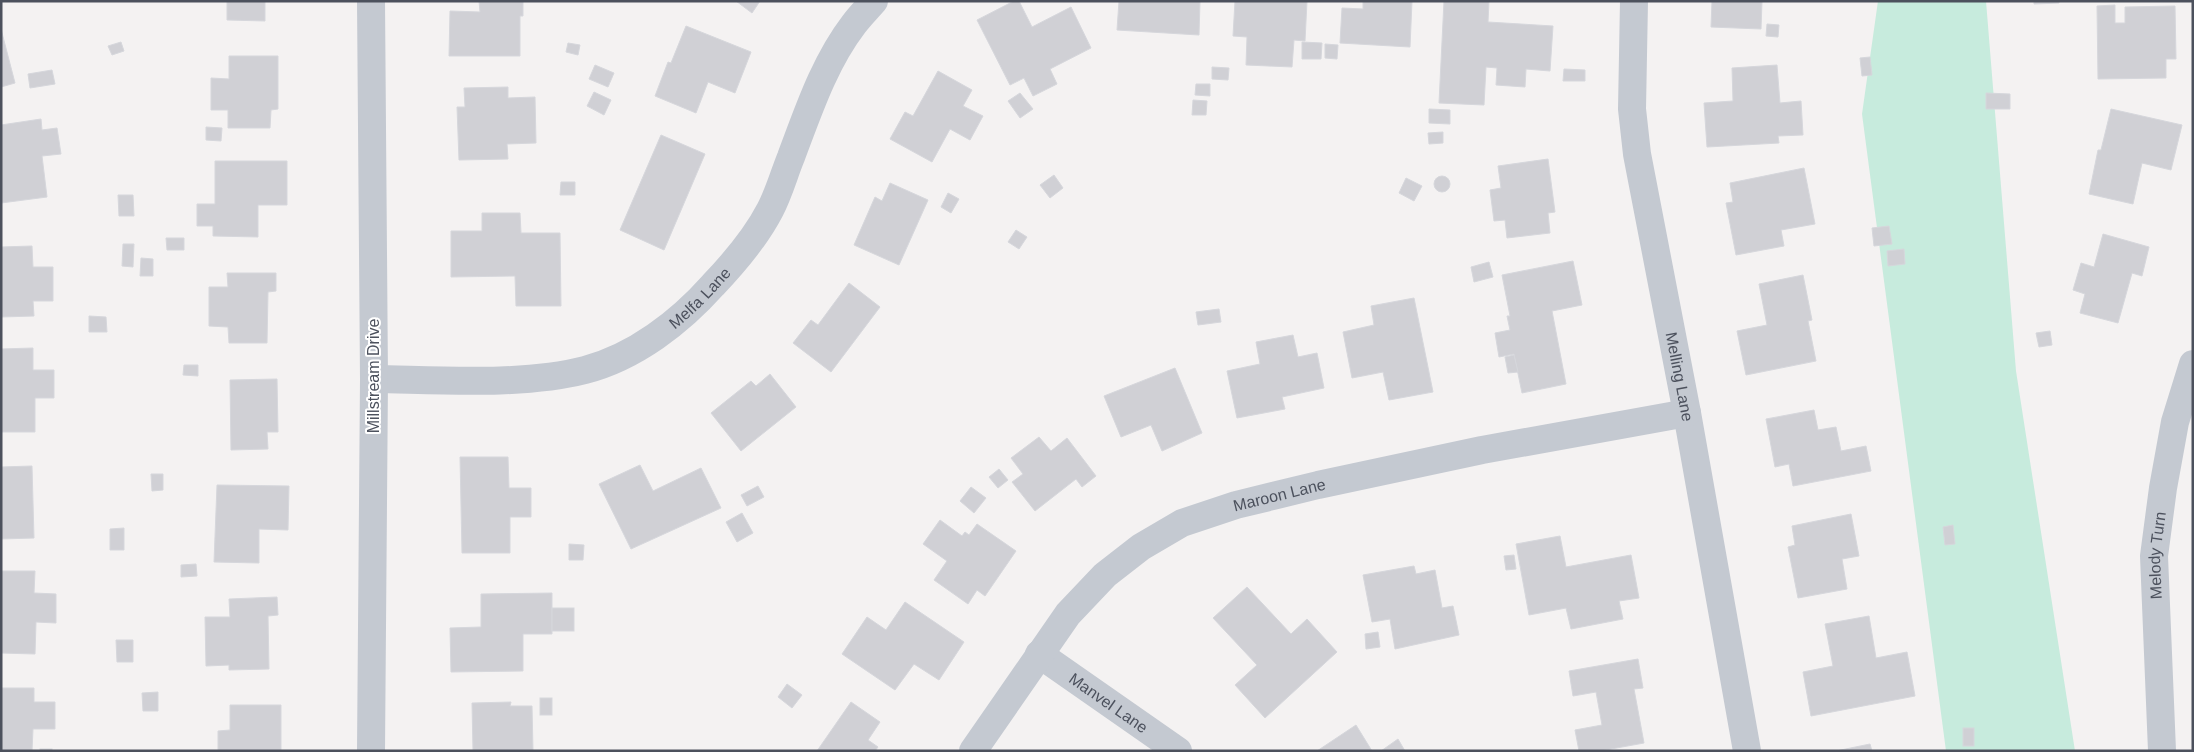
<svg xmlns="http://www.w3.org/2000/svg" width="2194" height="752" viewBox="0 0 2194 752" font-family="Arial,sans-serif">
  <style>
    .green { fill: #c7ebdd }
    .building { fill: #d0d0d5; stroke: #d6d7dc }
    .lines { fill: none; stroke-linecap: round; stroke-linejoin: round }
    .minor { stroke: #c4c9d1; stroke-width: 28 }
    .tertiary { stroke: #c4c9d1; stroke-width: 28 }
    .labels { text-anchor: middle; stroke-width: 4; stroke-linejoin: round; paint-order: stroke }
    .street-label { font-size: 16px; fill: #4c515d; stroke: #fff }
  </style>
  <rect width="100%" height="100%" fill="#f4f2f2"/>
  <polygon class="green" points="1878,1 1986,1 2016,371 2075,751 1946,751 1862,114"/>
  <g class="building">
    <polygon points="227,1 265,1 265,21 227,20"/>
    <polygon points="479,1 523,1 523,16 520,16 520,56 449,56 450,11 480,12"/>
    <polygon points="736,1 760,1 752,13"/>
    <polygon points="1014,1 1019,1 1032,27 1071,7 1091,48 1050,69 1057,84 1033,96 1024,78 1010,85 977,20"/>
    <polygon points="1119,1 1200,1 1199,35 1117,30"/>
    <polygon points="1235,1 1307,1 1305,41 1294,40 1292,67 1246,65 1247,37 1233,36"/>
    <polygon points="1363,1 1412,1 1410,47 1340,43 1342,8 1363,9"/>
    <polygon points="1444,1 1489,1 1488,22 1553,26 1550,71 1526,69 1525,87 1496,85 1497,68 1486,67 1484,105 1439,103"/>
    <polygon points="1712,1 1762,1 1761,29 1711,27"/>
    <polygon points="2034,1 2059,1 2059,3 2034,4"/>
    <polygon points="2115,5 2115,23 2125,23 2125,7 2175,6 2176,59 2166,59 2166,78 2098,79 2097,6"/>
    <polygon points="1767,24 1779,25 1778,37 1766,36"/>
    <polygon points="686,26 751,52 735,93 708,82 696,113 655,96 668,62 671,63"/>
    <polygon points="1,29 15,83 1,87"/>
    <polygon points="121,42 124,51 112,55 108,46"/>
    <polygon points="1302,42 1322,43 1321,59 1302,59"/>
    <polygon points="568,43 580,45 578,55 566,52"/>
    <polygon points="1325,44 1338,45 1337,59 1325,58"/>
    <polygon points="229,56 278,56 278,109 271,110 270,128 228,128 228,110 211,110 211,78 229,79"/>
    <polygon points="1870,57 1872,75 1862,76 1860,58"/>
    <polygon points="595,65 614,73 608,87 589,79"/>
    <polygon points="1777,65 1780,103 1801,101 1803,135 1778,136 1779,143 1707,147 1704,103 1733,101 1732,68"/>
    <polygon points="1212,67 1229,68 1228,80 1212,79"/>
    <polygon points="1564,69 1585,70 1585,81 1563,81"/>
    <polygon points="52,70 55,84 30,88 28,74"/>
    <polygon points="938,71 972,90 963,106 983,116 970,140 950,129 932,162 890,139 905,112 913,116"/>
    <polygon points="1196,84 1210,84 1210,96 1195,95"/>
    <polygon points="508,87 508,98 535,97 536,143 507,144 508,159 459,160 457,107 465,107 464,88"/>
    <polygon points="594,92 611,100 604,115 587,106"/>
    <polygon points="1020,93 1033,109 1020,118 1008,101"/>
    <polygon points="1986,93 2010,94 2010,109 1986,109"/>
    <polygon points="1193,100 1207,101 1206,115 1192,115"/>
    <polygon points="1429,109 1450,110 1450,124 1429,123"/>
    <polygon points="2111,109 2182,125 2171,170 2142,163 2133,204 2089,194 2098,150 2101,150"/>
    <polygon points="41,119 42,130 57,128 61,154 42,156 47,197 1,203 1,125"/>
    <polygon points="206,127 222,128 221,141 206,140"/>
    <polygon points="1443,132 1443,143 1429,144 1428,133"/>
    <polygon points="661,135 705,154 664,250 620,230"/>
    <polygon points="1548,159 1555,212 1548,213 1550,233 1507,238 1505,220 1494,221 1490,190 1501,188 1498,166"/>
    <polygon points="215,161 287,161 287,205 258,205 258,237 213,236 213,226 197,226 197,204 215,204"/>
    <polygon points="1804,168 1815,224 1781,230 1784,246 1736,255 1726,203 1733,202 1730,183"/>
    <polygon points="1054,175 1063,188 1050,198 1040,185"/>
    <circle cx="1442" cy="184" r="8"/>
    <polygon points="1406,178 1422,186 1414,201 1399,193"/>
    <polygon points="561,182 575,182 575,195 560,195"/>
    <polygon points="890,183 928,200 899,265 854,245 875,197 882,201"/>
    <polygon points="948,193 959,199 951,213 941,207"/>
    <polygon points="118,195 133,195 134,216 119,216"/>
    <polygon points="482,213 520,213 521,233 560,233 561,306 516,306 515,276 451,277 451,231 482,231"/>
    <polygon points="1889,226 1892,244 1874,246 1872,228"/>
    <polygon points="1016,230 1027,237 1019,249 1008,242"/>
    <polygon points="2103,234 2149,247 2142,276 2132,273 2118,323 2080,313 2085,294 2073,290 2081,263 2094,267"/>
    <polygon points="166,238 184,238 184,250 167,250"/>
    <polygon points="123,244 134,244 133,267 122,266"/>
    <polygon points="32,246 33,267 53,267 53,301 33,301 34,316 1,317 1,247"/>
    <polygon points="1904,249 1905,264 1888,266 1887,251"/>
    <polygon points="141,258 153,259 153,276 140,276"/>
    <polygon points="1573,261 1582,305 1552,311 1566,384 1522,393 1514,354 1499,357 1495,333 1510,330 1507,316 1510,316 1502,275"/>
    <polygon points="1489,262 1493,277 1474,282 1471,267"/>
    <polygon points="227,273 276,273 276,291 268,292 267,343 229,343 228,327 209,326 209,287 228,287"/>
    <polygon points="1803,275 1812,320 1808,321 1816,361 1746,375 1737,331 1767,325 1759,284"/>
    <polygon points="849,283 880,307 831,372 793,343 811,320 818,325"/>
    <polygon points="1414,298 1433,392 1389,400 1383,372 1352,378 1343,332 1374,325 1371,306"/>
    <polygon points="1219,309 1221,322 1198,325 1196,312"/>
    <polygon points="89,316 106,317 107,332 89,332"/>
    <polygon points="2050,331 2052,345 2039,347 2036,333"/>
    <polygon points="1293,335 1298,357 1317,353 1324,388 1282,397 1285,409 1237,418 1227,371 1260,364 1256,342"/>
    <polygon points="33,348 33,370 54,370 54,398 35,398 35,432 1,432 1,349"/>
    <polygon points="1514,355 1518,372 1508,373 1505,357"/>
    <polygon points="184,365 198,365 198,376 183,375"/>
    <polygon points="1175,368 1202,433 1162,451 1151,425 1121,437 1104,396"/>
    <polygon points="770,374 796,407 741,451 711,413 751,381 756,386"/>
    <polygon points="277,379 278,432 267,432 268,449 231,450 230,380"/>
    <polygon points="1814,410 1818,430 1836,427 1841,451 1866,446 1871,471 1793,486 1789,464 1775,467 1766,419"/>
    <polygon points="1039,437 1051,451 1067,438 1096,476 1082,487 1076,479 1035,511 1012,482 1023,474 1011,458"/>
    <polygon points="460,457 508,457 509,488 531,488 531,517 510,517 510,553 462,553"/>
    <polygon points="640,465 653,491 701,468 721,508 631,549 599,484"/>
    <polygon points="32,466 34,538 1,539 1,467"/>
    <polygon points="999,469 1008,480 998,488 989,477"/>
    <polygon points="151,474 163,474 163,490 152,491"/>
    <polygon points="217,485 289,486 288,530 259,529 259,563 214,562"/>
    <polygon points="758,486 764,497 747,506 741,495"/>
    <polygon points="971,487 986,498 974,513 960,501"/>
    <polygon points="742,513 753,533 737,542 726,522"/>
    <polygon points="1851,514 1859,556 1842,559 1847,589 1798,598 1788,547 1795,545 1792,526"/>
    <polygon points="940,520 962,536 965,532 969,535 977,524 1016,551 985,596 977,590 968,604 934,580 947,561 923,544"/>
    <polygon points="1953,525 1955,544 1945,545 1943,527"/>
    <polygon points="124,528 124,550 110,550 110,529"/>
    <polygon points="1560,536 1566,567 1631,555 1639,598 1619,601 1623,619 1571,629 1566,608 1529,615 1516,544"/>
    <polygon points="569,544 584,545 583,560 569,560"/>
    <polygon points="1514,555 1516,569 1506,570 1504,556"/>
    <polygon points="196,564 197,576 181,577 181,565"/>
    <polygon points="1414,566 1416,574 1435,570 1442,608 1453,606 1459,635 1395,649 1390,619 1372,622 1363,575"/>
    <polygon points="1,571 35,571 34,593 56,594 56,623 36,622 35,654 1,653"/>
    <polygon points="1247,587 1291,634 1307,619 1337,652 1265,718 1235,685 1257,665 1213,618"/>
    <polygon points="552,593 552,634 523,634 523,671 451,672 450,628 481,627 481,594"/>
    <polygon points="277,597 278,615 268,616 269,669 229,670 229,665 206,666 205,617 230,617 229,599"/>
    <polygon points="905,602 964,642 939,680 914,664 895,690 842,654 867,617 886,630"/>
    <rect x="552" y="608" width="22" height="23"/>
    <polygon points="1869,616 1876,658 1907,652 1915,696 1811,716 1803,672 1833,666 1825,624"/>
    <polygon points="1378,632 1380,647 1366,649 1365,634"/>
    <polygon points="116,640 133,640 133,662 117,662"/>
    <polygon points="1638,659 1643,688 1634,689 1644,743 1600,751 1579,751 1575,730 1602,725 1596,692 1573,696 1569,671"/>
    <polygon points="787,684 802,695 792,708 778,697"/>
    <polygon points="1,688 34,688 34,702 55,702 55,729 33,729 32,751 1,751"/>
    <polygon points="158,692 158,711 143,711 142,693"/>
    <rect x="540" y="698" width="12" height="17"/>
    <polygon points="511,702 510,706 532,706 533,751 473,751 472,703"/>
    <polygon points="851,702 880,722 868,740 878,747 875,751 817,751"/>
    <polygon points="230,705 281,705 281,751 218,751 218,731 230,730"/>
    <polygon points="1356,725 1372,751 1317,751"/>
    <rect x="1963" y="728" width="11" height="18"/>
    <polygon points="1398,739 1405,751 1381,751"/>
    <polygon points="1870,744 1872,751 1836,751"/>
    <rect x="40" y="749" width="12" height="2"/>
  </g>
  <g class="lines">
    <g class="minor">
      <path id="s1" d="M1634 1 1632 109 1637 154 1687 413 1747 751"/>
      <path id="s2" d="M374 379C439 380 523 386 585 370 635 357 680 322 713 285 734 263 756 237 770 210 779 193 784 174 791 157 808 112 824 63 854 24 860 16 867 9 874 1"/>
      <path id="s3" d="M1039 654 1178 751"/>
      <path id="s4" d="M973 751 1068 614 1105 575 1141 547 1182 523 1236 505 1318 485 1482 450 1687 413"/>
      <path id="s5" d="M2162 751 2154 556 2163 488 2175 422 2193 364"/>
    </g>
    <polyline class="tertiary" points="371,751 374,379 371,1"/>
  </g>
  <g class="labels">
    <g class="street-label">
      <text dy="6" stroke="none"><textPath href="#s2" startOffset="349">Melfa Lane</textPath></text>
      <text transform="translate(373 376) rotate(-90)" y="6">Millstream Drive</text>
      <text dy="6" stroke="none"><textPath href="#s1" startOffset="380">Melling Lane</textPath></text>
      <text dy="6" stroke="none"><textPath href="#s4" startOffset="415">Maroon Lane</textPath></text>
      <text dy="6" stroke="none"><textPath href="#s5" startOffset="196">Melody Turn</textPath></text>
      <text dy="6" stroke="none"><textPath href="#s3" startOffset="85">Manvel Lane</textPath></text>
    </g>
  </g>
  <rect width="2194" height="752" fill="none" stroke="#4c515d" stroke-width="5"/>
</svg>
